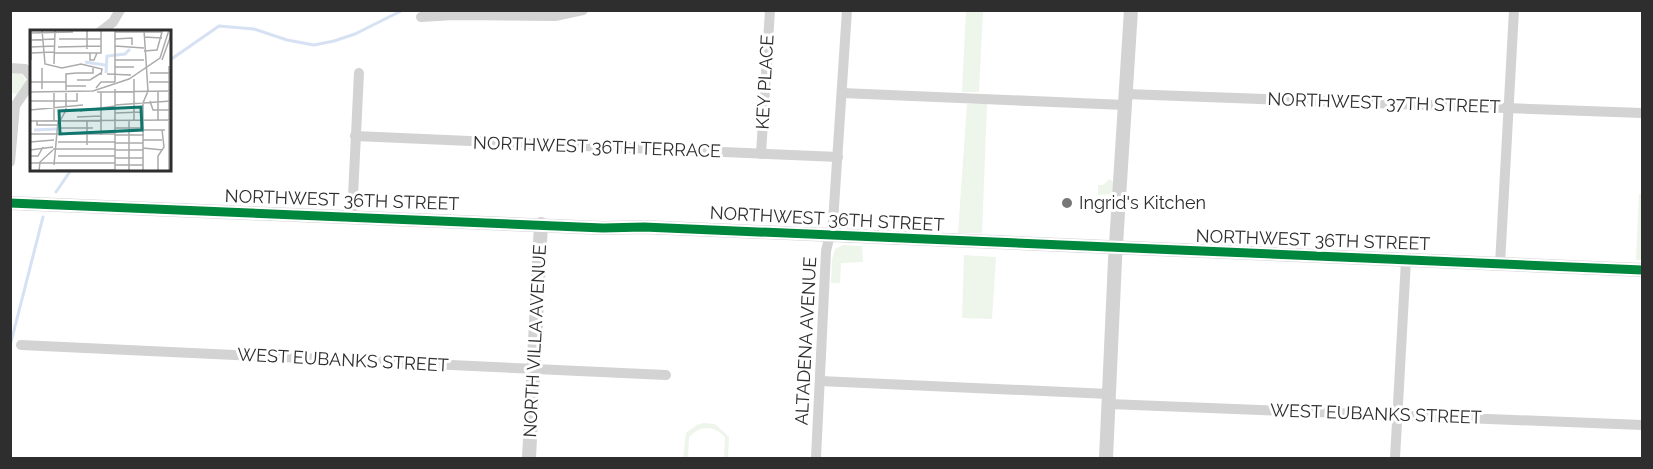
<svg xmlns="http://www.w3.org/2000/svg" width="1653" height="469" viewBox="0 0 1653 469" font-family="Raleway,sans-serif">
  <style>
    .green { fill: #eef5eb }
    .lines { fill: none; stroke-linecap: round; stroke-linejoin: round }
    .stream { stroke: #d6e1f3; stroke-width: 3 }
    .minor { stroke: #d3d3d3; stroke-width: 10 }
    .tertiary { stroke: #d3d3d3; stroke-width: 14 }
    .cycleway-casing { stroke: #fff; stroke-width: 13 }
    .cycleway { stroke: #00873e; stroke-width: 9 }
    .poi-dot { fill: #777; stroke: #fff; stroke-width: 2 }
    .labels { text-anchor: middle; stroke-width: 6; stroke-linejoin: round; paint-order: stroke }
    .street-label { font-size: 18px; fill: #2e2e2e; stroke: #fff }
    .poi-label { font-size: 18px; fill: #2e2e2e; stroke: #fff; text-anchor: start }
    .inset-river { fill: none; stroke: #d6e1f3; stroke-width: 3 }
    .inset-road { fill: none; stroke: #ababab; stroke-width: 1.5 }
    .view { fill: #0f766e; fill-opacity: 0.15; stroke: #0f766e; stroke-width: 3 }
    .inset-edge { fill: none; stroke: #2e2e2e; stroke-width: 3 }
  </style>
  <rect width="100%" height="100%" fill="#fff"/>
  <g class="green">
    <polygon points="966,11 983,11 979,92 962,92"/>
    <polygon points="11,72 22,74 26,81 17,94 11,93"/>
    <polygon points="967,104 987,104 982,233 958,233"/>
    <polygon points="1110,179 1115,184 1112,194 1098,195 1098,185 1103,185"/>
    <polygon points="1639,194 1642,194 1642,260 1636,260"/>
    <polygon points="843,245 862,246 863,262 841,263 840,283 831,283 832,260 835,249"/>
    <polygon points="964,255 996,257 992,319 962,318"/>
    <path d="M703 423 715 424 729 437 728 458H724L725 437C713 425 701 425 689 437L688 458H683L686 433 697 425Z"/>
  </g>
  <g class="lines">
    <g class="stream">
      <polyline points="170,60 219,26 254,29 287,40 314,45 334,41 355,34 403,10"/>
      <polyline points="56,192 71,170"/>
      <polyline points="10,346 43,217"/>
    </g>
    <g class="minor">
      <polyline points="421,17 454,15 555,16 583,10"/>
      <polyline points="100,32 113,22 120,10"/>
      <polyline points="10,68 25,69 32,78"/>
      <polyline points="842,93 1125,105"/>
      <polyline points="1126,94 1642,113"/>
      <polyline points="355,136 838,157"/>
      <polyline points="761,154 770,10"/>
      <polyline points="10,162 15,106 32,81"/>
      <polyline points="352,216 359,73"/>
      <polyline points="1500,264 1514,10"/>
      <polyline points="21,345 666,375"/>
      <polyline points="820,381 1109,394"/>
      <polyline points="1109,404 1642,425"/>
      <polyline points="816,458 826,251 833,222 847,10"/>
      <polyline points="1395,458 1406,260"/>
    </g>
    <g class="tertiary">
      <polyline points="10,203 603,228 644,227 1642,270"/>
      <polyline points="529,458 541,224"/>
      <polyline points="1106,458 1115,260 1131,10"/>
    </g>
    <g class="cycleway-casing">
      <polyline id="cycleway" points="10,203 603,228 644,227 1642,270"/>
    </g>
    <use href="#cycleway" class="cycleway"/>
  </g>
  <circle class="poi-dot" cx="1067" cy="203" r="6"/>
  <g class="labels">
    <g class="street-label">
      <text transform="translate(765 82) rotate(-87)" y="6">KEY PLACE</text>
      <text transform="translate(1384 103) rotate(2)" y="6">NORTHWEST 37TH STREET</text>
      <text transform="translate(597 147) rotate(2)" y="6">NORTHWEST 36TH TERRACE</text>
      <text transform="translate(342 200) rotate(2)" y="6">NORTHWEST 36TH STREET</text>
      <text transform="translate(827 219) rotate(3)" y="6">NORTHWEST 36TH STREET</text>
      <text transform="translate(1313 240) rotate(2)" y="6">NORTHWEST 36TH STREET</text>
      <text transform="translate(535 341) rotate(-87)" y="6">NORTH VILLA AVENUE</text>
      <text transform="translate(806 341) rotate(-87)" y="6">ALTADENA AVENUE</text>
      <text transform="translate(343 360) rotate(3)" y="6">WEST EUBANKS STREET</text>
      <text transform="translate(1376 414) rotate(2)" y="6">WEST EUBANKS STREET</text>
    </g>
    <g class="poi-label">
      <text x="1079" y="209">Ingrid's Kitchen</text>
    </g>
  </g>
  <g transform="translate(30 30)">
    <rect width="141" height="141" fill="#fff"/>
    <path class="inset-river" d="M55 32 75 35M76 43 77 26 95 24 100 19M4 100 27 99"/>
    <path class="inset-road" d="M1 0V30M12 0 15 34 32 38 51 34 72 39 71 45M57 0V19M85 0V52M85 2H132L127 20 114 21M0 3 43 2M114 7 132 8M29 9H71M85 9 102 8V15M1 10 24 9M85 16 114 18M0 17 25 16M28 17 71 16M1 23 24 22M25 23H71V0M60 23V30H64L67 23M85 30H114M132 30 141 5M24 34 25 1M139 36V141M85 37H104M12 38V59M47 43H63V38M120 43H141M77 44 101 45M104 49V90M47 50H60L71 43M0 52H36M119 52H141M36 56H56M66 58 71 52H85M36 60V44L47 43M0 62 63 61 99 49 130 28 139 0M67 62 141 61M0 71H47V63M120 71 123 80H141M85 75 141 71M0 80 53 75M50 81 85 76M85 83 113 82M47 87 71 86M128 90V62M0 91 141 90M7 91V95H28M24 91V63M30 91 36 80V63M31 98H63M85 98H114M114 100H135M0 104H85M71 105V62M85 105H114M113 110H132M0 112 24 110M28 112H85M85 113H113M57 115V90M113 118 133 120M23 119H85M0 120 23 117M85 120H113M0 126H8L13 117M28 126H85M85 128H113M0 133H85M24 135 28 91M85 135H113M26 140H85M9 141 10 132 23 120M85 141V59M99 141V90M113 141V73L118 61 114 0M128 141V126L134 117 132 100"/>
    <path class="view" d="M111 77 112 100 30 104 29 81Z"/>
    <rect width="141" height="141" class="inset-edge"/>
  </g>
  <rect width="1653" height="469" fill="none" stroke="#2e2e2e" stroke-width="24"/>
</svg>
